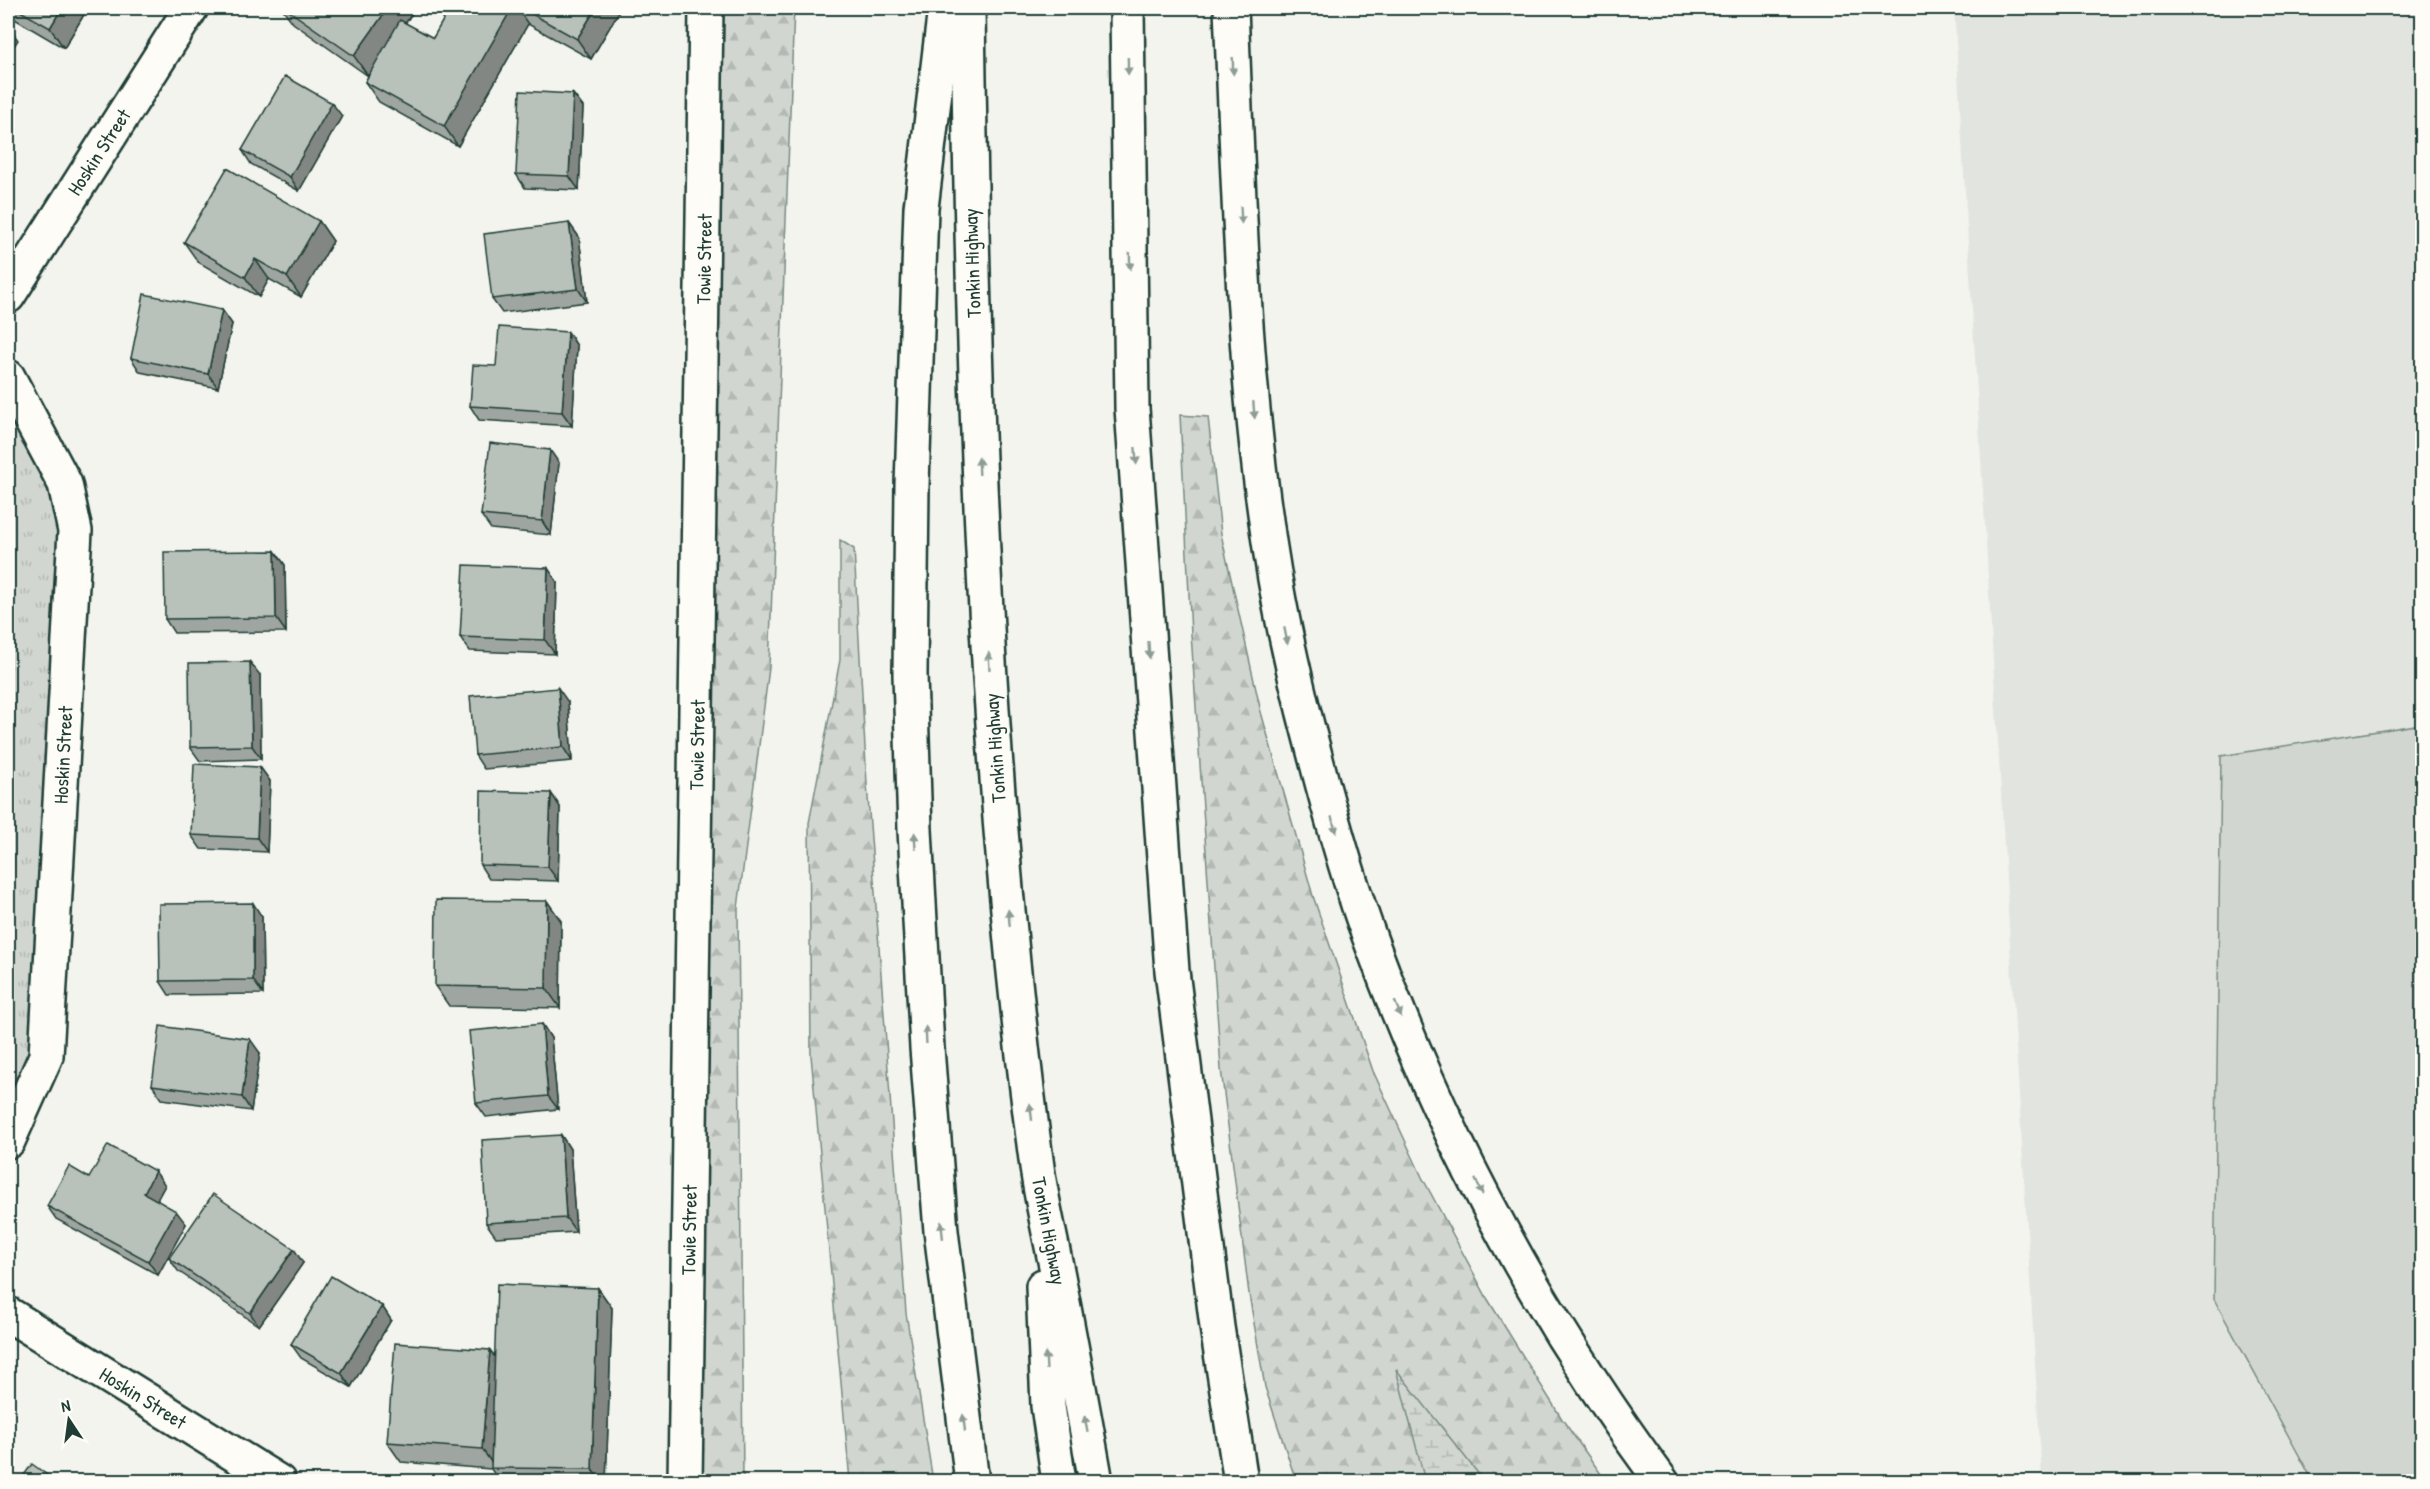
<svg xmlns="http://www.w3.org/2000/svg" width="2430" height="1489" viewBox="0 0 2430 1489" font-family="'Patrick Hand',sans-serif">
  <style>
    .built { fill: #e2e5df }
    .green { fill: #d1d6d1; stroke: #788a82; stroke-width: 1.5 }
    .forest { fill: url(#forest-firs); stroke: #788a82; stroke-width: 1.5 }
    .wetland { fill: url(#wetland-marsh); stroke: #788a82; stroke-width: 1.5 }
    .park { fill: url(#park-tufts); stroke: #788a82; stroke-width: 1.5 }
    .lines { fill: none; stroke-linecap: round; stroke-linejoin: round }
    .minor-casing { stroke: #1f3d34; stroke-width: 38 }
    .motorway-casing { stroke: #1f3d34; stroke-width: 38 }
    .minor { stroke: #fdfcf7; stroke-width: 33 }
    .motorway { stroke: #fdfcf7; stroke-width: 33 }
    .wall { fill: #9fa6a1; stroke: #1f3d34; stroke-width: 1.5 }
    .shaded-wall { fill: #828783; stroke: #1f3d34; stroke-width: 1.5 }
    .building { fill: #b9c1bb; stroke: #1f3d34; stroke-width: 1.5 }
    .oneway { fill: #8e9c96 }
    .labels { text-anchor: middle; stroke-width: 4.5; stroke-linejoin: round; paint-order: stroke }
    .street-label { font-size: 20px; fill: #1f3d34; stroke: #fdfcf7 }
  </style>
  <defs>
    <pattern id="forest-firs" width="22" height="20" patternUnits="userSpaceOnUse" patternTransform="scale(1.5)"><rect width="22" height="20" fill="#d1d6d1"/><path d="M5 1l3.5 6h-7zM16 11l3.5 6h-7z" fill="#b3b9b4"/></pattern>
    <pattern id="wetland-marsh" width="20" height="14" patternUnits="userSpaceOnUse" patternTransform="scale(1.5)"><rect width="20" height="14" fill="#d1d6d1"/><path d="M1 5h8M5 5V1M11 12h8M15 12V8" fill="none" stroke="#b3b9b4"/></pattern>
    <pattern id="park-tufts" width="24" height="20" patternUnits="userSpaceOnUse" patternTransform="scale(1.5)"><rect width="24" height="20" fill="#d1d6d1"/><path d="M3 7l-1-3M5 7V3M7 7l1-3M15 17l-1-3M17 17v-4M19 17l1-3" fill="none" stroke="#b3b9b4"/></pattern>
  </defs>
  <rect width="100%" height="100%" fill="#f4f4ef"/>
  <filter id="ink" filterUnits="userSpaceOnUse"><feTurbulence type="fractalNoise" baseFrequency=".0167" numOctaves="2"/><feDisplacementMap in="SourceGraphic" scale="12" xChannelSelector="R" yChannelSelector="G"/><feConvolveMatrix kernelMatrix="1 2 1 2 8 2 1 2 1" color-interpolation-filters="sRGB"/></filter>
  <g filter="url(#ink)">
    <polygon class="built" points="1954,8 2422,8 2422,1481 2042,1481"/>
    <polygon class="green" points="2422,724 2422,1481 2313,1481 2214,1299 2221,756"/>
    <g class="forest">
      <polygon points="706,8 794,8 769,668 738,908 743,1481 685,1482"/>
      <polygon points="1180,415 1208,417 1221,534 1261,712 1313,896 1373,1071 1422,1177 1487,1298 1562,1419 1606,1481 1296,1481 1265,1387 1249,1294 1221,1069 1191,634"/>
      <polygon points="840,540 854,549 867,784 906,1313 933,1481 850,1481 811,1055 809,823 840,660"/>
    </g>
    <polygon class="wetland" points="1396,1369 1484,1481 1425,1481"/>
    <polygon class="park" points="8,377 65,484 46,1056 8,1141"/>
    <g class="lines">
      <g class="minor-casing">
        <g id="minor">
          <polyline points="8,296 191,8"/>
          <polyline points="8,377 65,484 75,531 46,1056 8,1141"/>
          <polyline points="8,1314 279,1482"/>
          <polyline points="685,1482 706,8"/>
        </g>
      </g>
      <g class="motorway-casing">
        <g id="motorway">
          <polyline points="945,8 921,208 912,485 910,675 915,830 927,1048 941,1231 972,1482"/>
          <path d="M968 8C973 395 985 783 1037 1167 1042 1203 1051 1240 1058 1276 1071 1345 1084 1413 1096 1482"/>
          <polyline points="1127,8 1132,408 1172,971 1217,1327 1241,1482"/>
          <path d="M1231 8C1239 198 1243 391 1275 579 1285 636 1298 692 1313 748 1330 814 1348 880 1372 944 1442 1135 1541 1318 1662 1482"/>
          <polyline points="1043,1286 1048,1406 1059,1482"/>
        </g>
      </g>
      <use href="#minor" class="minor"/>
      <use href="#motorway" class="motorway"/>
    </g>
    <g class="wall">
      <polygon points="8,8 88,8 64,48 8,15"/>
      <polygon points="282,8 416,8 405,23 433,38 450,8 621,8 591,59 528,24 458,146 379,102 365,82 368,76 293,23"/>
      <polygon points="573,94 583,107 579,190 525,188 516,174"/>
      <polygon points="342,116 299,191 251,164 242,150"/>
      <polygon points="319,221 333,241 301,297 269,279 259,297 198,262 184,242"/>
      <polygon points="569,223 579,237 587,302 502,313 492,299"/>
      <polygon points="222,310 232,324 218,388 140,372 131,358"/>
      <polygon points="568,332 577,346 572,426 479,420 470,406 496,366"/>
      <polygon points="559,463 551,535 491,529 481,515"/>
      <polygon points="275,551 285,565 286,632 174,633 165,619"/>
      <polygon points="557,582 555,654 470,651 460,637"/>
      <polygon points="260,675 261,759 200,761 190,747"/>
      <polygon points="568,702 572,761 484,769 475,755"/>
      <polygon points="260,767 270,781 267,852 201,849 191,835"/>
      <polygon points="551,793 560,807 558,881 489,879 480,865"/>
      <polygon points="547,901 561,921 560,1008 449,1006 435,986"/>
      <polygon points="262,917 263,994 169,995 160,981"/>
      <polygon points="542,1024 551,1038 558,1109 486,1117 476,1103"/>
      <polygon points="260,1053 251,1111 162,1099 152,1085"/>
      <polygon points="561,1135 570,1149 576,1232 496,1237 486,1223"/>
      <polygon points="89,1178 165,1185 157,1200 186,1224 158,1275 56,1219 47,1206"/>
      <polygon points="169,1258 303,1263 259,1326 178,1271"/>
      <polygon points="598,1288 612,1308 606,1482 500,1482 491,1469 401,1462 387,1442 490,1350 495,1357"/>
      <polygon points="382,1306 391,1320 351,1387 301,1358 291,1344"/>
    </g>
    <g class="shaded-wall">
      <polygon points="62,8 88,8 64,48 50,28"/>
      <polygon points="388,8 416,8 368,76 354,56"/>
      <polygon points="512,8 517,8 528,24 458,146 444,126"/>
      <polygon points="596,8 621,8 591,59 577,39"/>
      <polygon points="8,26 18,40 8,55"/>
      <polygon points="573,94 583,107 579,190 569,176"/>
      <polygon points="332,103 342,116 299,191 290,177"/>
      <polygon points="319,221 333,241 301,297 287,277"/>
      <polygon points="569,223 579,237 587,302 578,289"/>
      <polygon points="255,259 269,279 259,297 245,277"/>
      <polygon points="222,310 232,324 218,388 208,374"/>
      <polygon points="568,332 577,346 572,426 562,412"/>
      <polygon points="550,450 559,463 551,535 542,521"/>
      <polygon points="275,551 285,565 286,632 276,618"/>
      <polygon points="548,568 557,582 555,654 545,640"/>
      <polygon points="250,662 260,675 261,759 252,746"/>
      <polygon points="558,688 568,702 572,761 563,747"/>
      <polygon points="260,767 270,781 267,852 257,838"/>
      <polygon points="551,793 560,807 558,881 548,867"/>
      <polygon points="547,901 561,921 560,1008 546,988"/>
      <polygon points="253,903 262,917 263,994 253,980"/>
      <polygon points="542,1024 551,1038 558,1109 548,1096"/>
      <polygon points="250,1039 260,1053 251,1111 242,1097"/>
      <polygon points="561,1135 570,1149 576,1232 566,1218"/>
      <polygon points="155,1171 165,1185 153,1207 144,1193"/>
      <polygon points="176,1211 186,1224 158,1275 148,1261"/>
      <polygon points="294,1249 303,1263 259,1326 250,1313"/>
      <polygon points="598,1288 612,1308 606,1482 600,1482 592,1469"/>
      <polygon points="382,1306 391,1320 351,1387 341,1373"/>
      <polygon points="490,1350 504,1370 496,1469 482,1449"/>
    </g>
    <g class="building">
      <polygon points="15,8 62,8 50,28"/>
      <polygon points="285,8 388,8 354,56"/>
      <polygon points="450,8 512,8 444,126 365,82 400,20 433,38"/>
      <polygon points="521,8 596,8 577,39"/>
      <polygon points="285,76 332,103 290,177 242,150"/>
      <polygon points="520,91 573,94 569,176 516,174"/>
      <polygon points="227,168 319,221 287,277 255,259 245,277 184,242"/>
      <polygon points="569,223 578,289 492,299 484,234"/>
      <polygon points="144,294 222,310 208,374 131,358"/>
      <polygon points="499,327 568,332 562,412 470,406 473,365 496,366"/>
      <polygon points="490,443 550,450 542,521 481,515"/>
      <polygon points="275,551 276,618 165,619 164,552"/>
      <polygon points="464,565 548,568 545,640 460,637"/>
      <polygon points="250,662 252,746 190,747 189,663"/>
      <polygon points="558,688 563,747 475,755 470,696"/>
      <polygon points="194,764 260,767 257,838 191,835"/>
      <polygon points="481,791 551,793 548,867 480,865"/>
      <polygon points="436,900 547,901 546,988 435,986"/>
      <polygon points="253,903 253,980 160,981 159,904"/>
      <polygon points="542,1024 548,1096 476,1103 469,1031"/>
      <polygon points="160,1026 250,1039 242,1097 152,1085"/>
      <polygon points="561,1135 566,1218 486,1223 482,1140"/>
      <polygon points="108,1145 155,1171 144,1193 176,1211 148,1261 47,1206 69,1166 89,1178"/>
      <polygon points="213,1194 294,1249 250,1313 169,1258"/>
      <polygon points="331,1276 382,1306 341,1373 291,1344"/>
      <polygon points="497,1284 598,1288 592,1469 491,1468"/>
      <polygon points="395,1343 490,1350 482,1449 387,1442"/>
      <polygon points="32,1464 57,1482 19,1482"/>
    </g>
    <defs><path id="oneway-solid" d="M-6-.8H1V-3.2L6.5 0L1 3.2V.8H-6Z" transform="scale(1.5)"/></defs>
    <g class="oneway">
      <use href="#oneway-solid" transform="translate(1128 66) rotate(89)"/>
      <use href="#oneway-solid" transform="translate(1233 66) rotate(88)"/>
      <use href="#oneway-solid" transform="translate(1241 215) rotate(87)"/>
      <use href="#oneway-solid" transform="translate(1130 261) rotate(89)"/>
      <use href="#oneway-solid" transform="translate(1254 410) rotate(85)"/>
      <use href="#oneway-solid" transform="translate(1136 456) rotate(86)"/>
      <use href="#oneway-solid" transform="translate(979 466) rotate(-92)"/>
      <use href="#oneway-solid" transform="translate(1286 636) rotate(79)"/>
      <use href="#oneway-solid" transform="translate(1149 650) rotate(86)"/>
      <use href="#oneway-solid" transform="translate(989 661) rotate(-93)"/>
      <use href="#oneway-solid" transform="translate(1334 825) rotate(73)"/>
      <use href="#oneway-solid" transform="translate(915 841) rotate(-93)"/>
      <use href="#oneway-solid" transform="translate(1009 918) rotate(-95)"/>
      <use href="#oneway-solid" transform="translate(1398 1009) rotate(68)"/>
      <use href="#oneway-solid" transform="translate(926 1035) rotate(-93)"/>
      <use href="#oneway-solid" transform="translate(1031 1112) rotate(-97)"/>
      <use href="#oneway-solid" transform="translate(1479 1187) rotate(65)"/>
      <use href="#oneway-solid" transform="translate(942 1230) rotate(-96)"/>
      <use href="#oneway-solid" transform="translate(1046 1361) rotate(-93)"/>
      <use href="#oneway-solid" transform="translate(964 1423) rotate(-97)"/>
      <use href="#oneway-solid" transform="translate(1086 1424) rotate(-100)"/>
    </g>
  </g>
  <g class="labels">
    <g class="street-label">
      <text transform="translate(99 152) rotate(-57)" y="7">Hoskin Street</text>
      <text transform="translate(704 259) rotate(-89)" y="7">Towie Street</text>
      <text transform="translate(972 263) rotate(-92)" y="7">Tonkin Highway</text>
      <text transform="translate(697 745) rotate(-89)" y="7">Towie Street</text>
      <text transform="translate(995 748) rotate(-94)" y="7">Tonkin Highway</text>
      <text transform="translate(63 755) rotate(-87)" y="7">Hoskin Street</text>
      <text transform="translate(689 1230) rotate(-89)" y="7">Towie Street</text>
      <text transform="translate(1049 1231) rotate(79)" y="7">Tonkin Highway</text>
      <text transform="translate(143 1398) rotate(32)" y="7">Hoskin Street</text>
    </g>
  </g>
  <rect width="2430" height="1489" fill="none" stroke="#fdfcf7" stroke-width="30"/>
  <rect x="15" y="15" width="2400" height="1459" fill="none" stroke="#1f3d34" stroke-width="2" filter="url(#ink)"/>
  <g transform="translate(69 1420) rotate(347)" stroke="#fdfcf7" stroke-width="4.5" paint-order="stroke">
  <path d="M0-4.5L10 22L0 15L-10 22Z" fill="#1f3d34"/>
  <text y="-9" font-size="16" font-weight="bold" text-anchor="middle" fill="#1f3d34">N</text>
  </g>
</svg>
